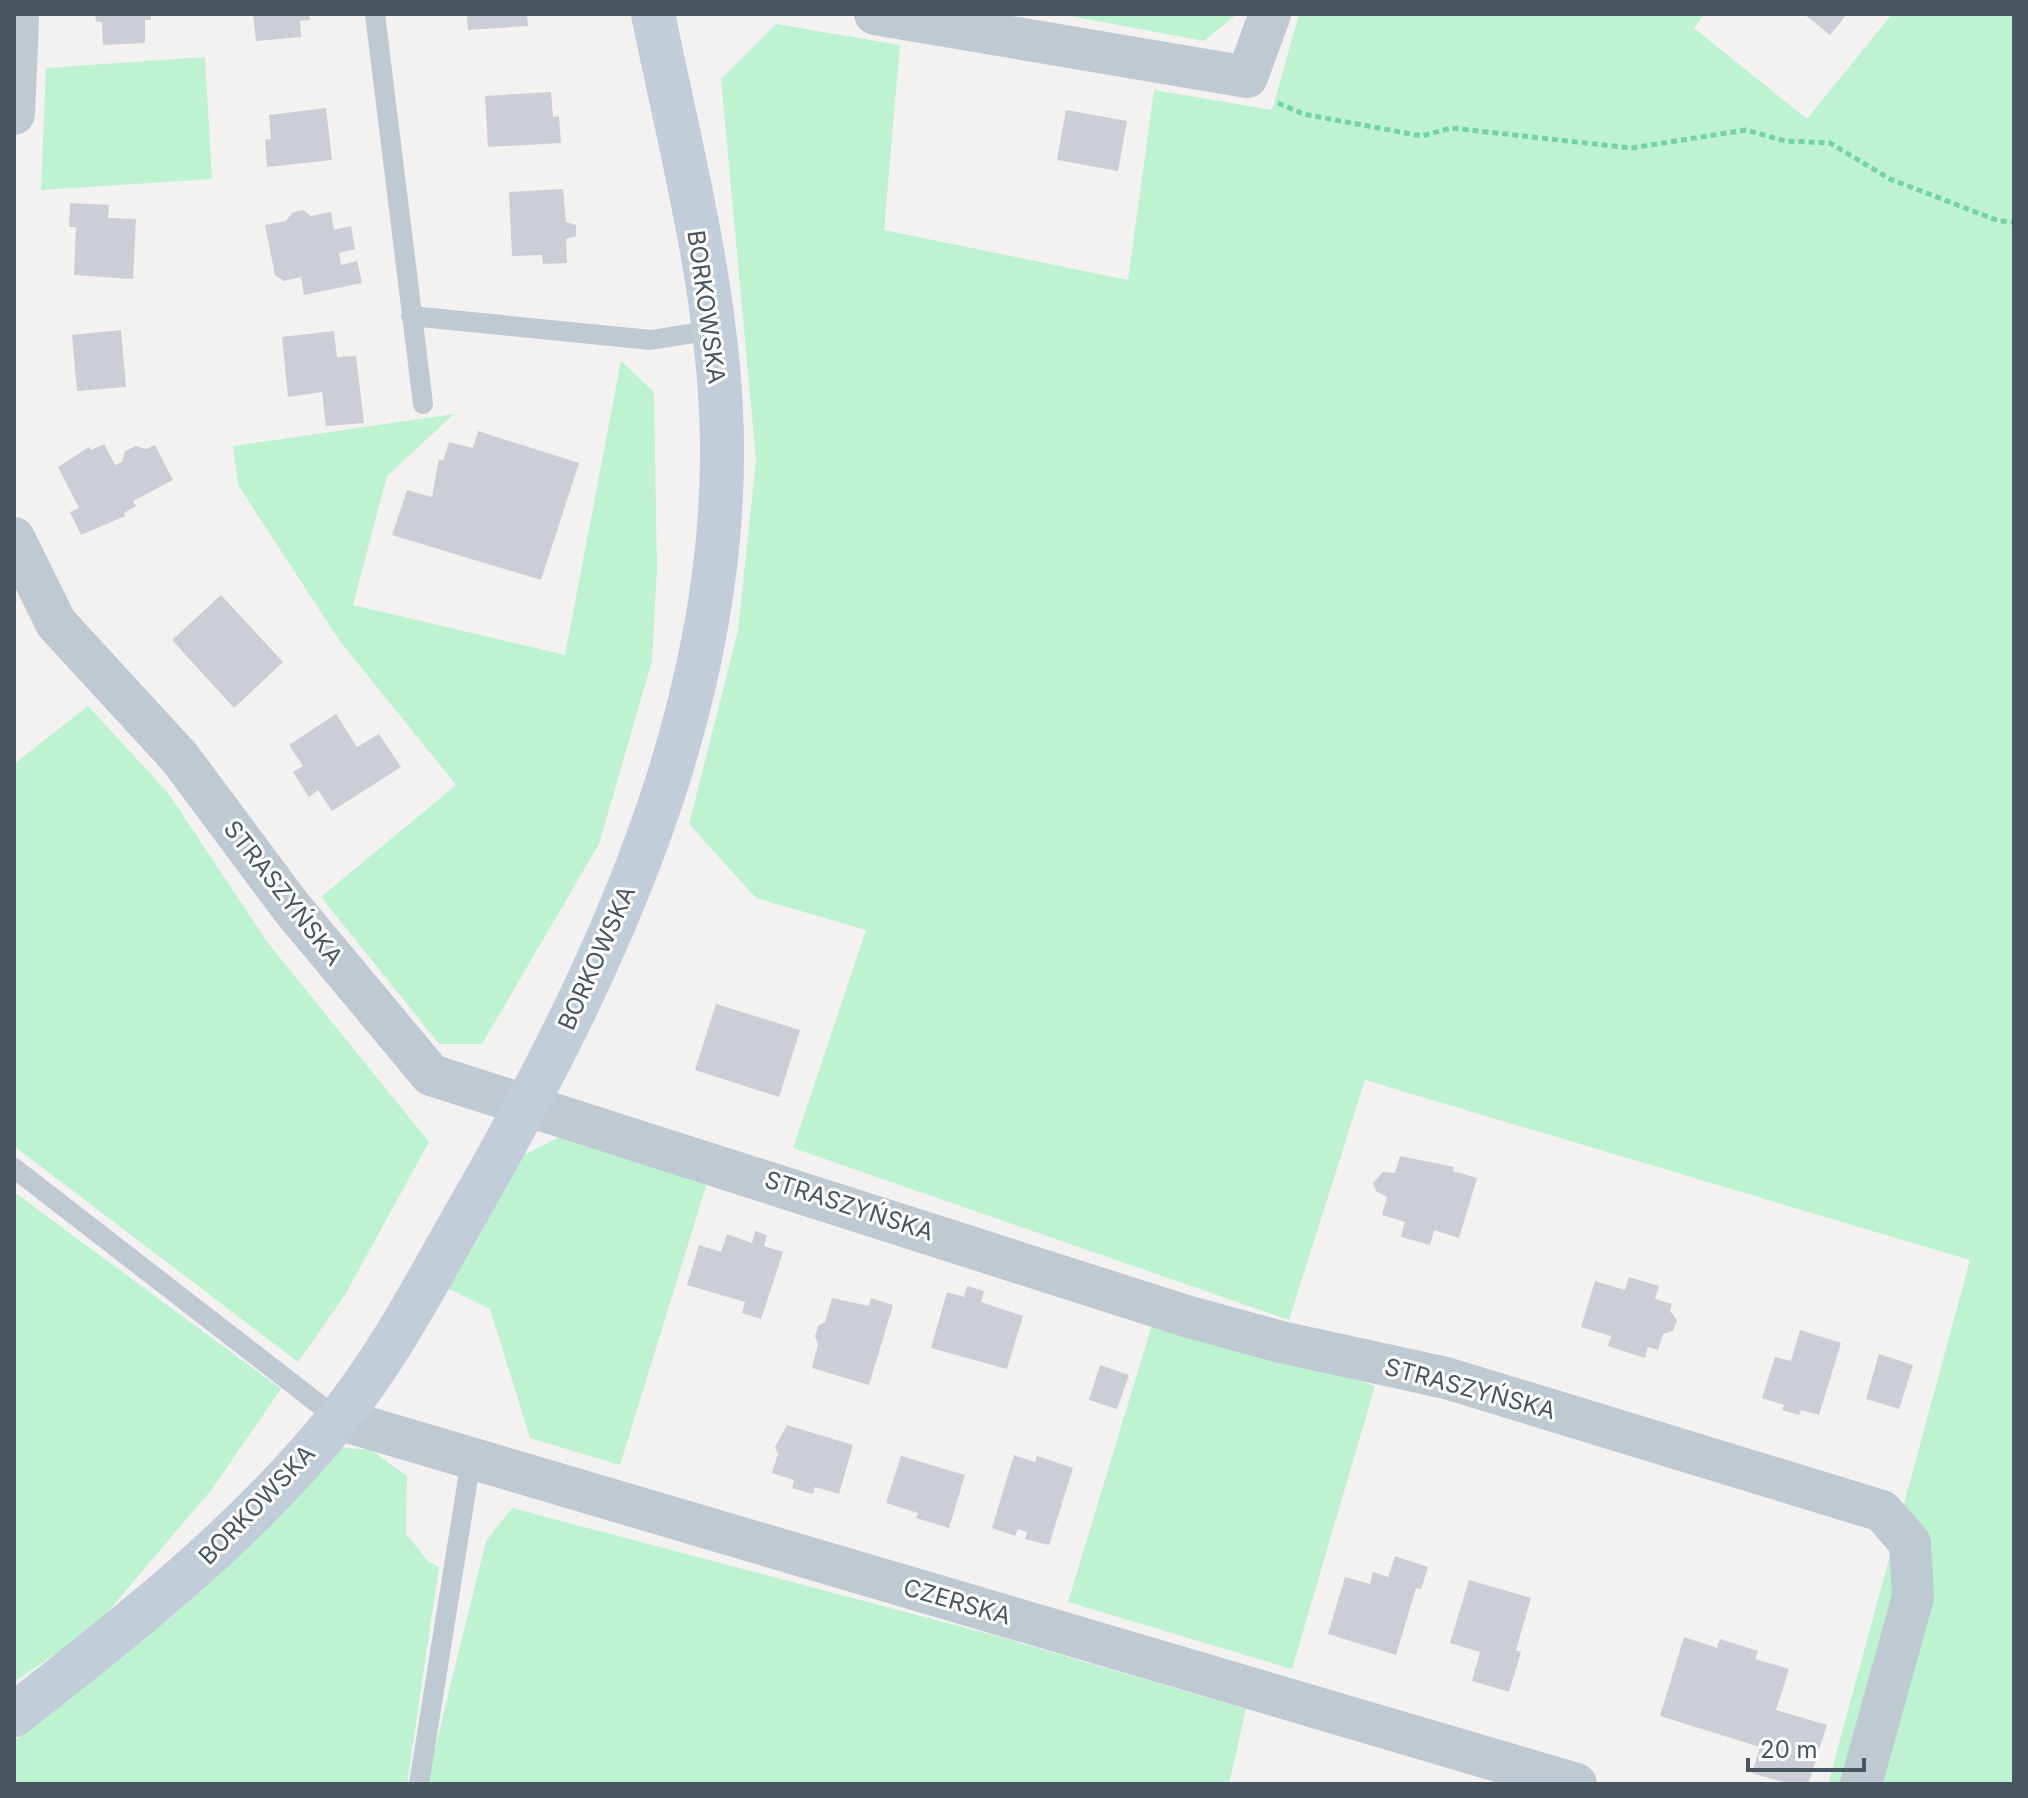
<svg xmlns="http://www.w3.org/2000/svg" width="2028" height="1798" viewBox="0 0 2028 1798" font-family="Inter,sans-serif">
  <style>
    .green { fill: #bef3d1 }
    .building { fill: #cbced4 }
    .lines { fill: none; stroke-linecap: round; stroke-linejoin: round }
    .path { stroke: #73d4a1; stroke-width: 5; stroke-dasharray: 6 4; stroke-linecap: butt }
    .lane { stroke: #bec9d1; stroke-width: 20 }
    .street { stroke: #bec9d1; stroke-width: 42 }
    .secondary { stroke: #c1cdd9; stroke-width: 44 }
    .labels { text-anchor: middle; stroke-width: 6; stroke-linejoin: round; paint-order: stroke }
    .street-label { font-size: 24px; fill: #475660; stroke: #fff }
  </style>
  <rect width="100%" height="100%" fill="#f4f1f1"/>
  <g class="green">
    <polygon points="1059,14 1237,14 1204,41"/>
    <polygon points="1299,14 1705,14 1694,28 1807,119 1892,14 2014,14 2014,1784 1828,1784 1970,1260 1365,1080 1289,1320 793,1148 866,930 756,898 689,824 738,631 756,460 721,79 776,24 900,45 884,230 1128,280 1154,90 1272,110"/>
    <polygon points="205,57 212,179 41,190 46,68"/>
    <polygon points="621,361 654,392 657,569 652,661 599,844 482,1044 439,1044 321,897 456,785 339,640 238,485 233,446 454,414 387,476 353,605 565,655"/>
    <polygon points="88,706 169,794 268,943 429,1142 345,1295 298,1362 14,1146 14,764"/>
    <polygon points="565,1134 707,1183 620,1465 530,1438 490,1309 447,1288 524,1155"/>
    <polygon points="14,1192 281,1389 212,1489 94,1628 14,1682"/>
    <polygon points="1154,1318 1375,1386 1292,1669 1068,1602"/>
    <polygon points="335,1447 371,1450 407,1476 406,1534 428,1561 439,1567 407,1784 14,1784 14,1741 175,1614 234,1559"/>
    <polygon points="512,1508 1000,1637 1246,1709 1229,1784 426,1784 486,1541"/>
  </g>
  <g class="building">
    <polygon points="95,14 151,14 151,20 145,20 145,43 103,45 102,22 96,22"/>
    <polygon points="253,14 309,14 310,20 300,21 301,37 256,41"/>
    <polygon points="467,14 527,14 528,26 468,30"/>
    <polygon points="1804,14 1847,14 1830,35"/>
    <polygon points="551,92 553,117 559,116 561,143 488,147 485,96"/>
    <polygon points="326,108 332,160 267,167 265,140 271,139 269,115"/>
    <polygon points="1066,110 1127,121 1118,171 1057,160"/>
    <polygon points="563,189 566,222 576,225 576,236 566,239 567,263 543,264 542,255 512,256 509,192"/>
    <polygon points="70,203 109,205 108,218 136,219 133,279 74,275 76,227 69,227"/>
    <polygon points="303,210 311,216 331,212 334,230 351,226 355,249 339,253 341,265 357,261 362,283 304,295 301,277 284,281 275,275 265,225 286,221 292,213"/>
    <polygon points="121,330 126,387 77,391 72,335"/>
    <polygon points="334,331 337,357 356,356 364,423 326,426 322,392 288,397 282,337"/>
    <polygon points="478,431 579,463 541,580 392,535 407,490 432,497 439,459 443,461 449,442 473,448"/>
    <polygon points="104,444 115,465 122,462 125,451 136,446 146,449 155,445 173,480 133,501 136,506 124,513 125,516 81,535 70,512 79,508 58,467 89,447 91,450"/>
    <polygon points="221,595 283,662 234,708 172,640"/>
    <polygon points="336,714 357,747 379,734 401,767 332,811 318,790 309,797 293,772 303,766 289,745"/>
    <polygon points="716,1004 800,1030 779,1097 695,1070"/>
    <polygon points="1400,1156 1454,1167 1453,1171 1477,1178 1459,1238 1434,1230 1430,1245 1401,1237 1405,1222 1382,1215 1387,1197 1376,1191 1373,1183 1383,1172 1395,1173"/>
    <polygon points="755,1231 767,1235 764,1246 783,1252 761,1319 742,1313 745,1302 687,1285 699,1245 721,1252 727,1234 752,1243"/>
    <polygon points="1629,1277 1659,1286 1655,1299 1672,1304 1670,1311 1677,1320 1673,1331 1663,1334 1658,1350 1648,1347 1645,1358 1608,1346 1611,1336 1581,1327 1595,1281 1625,1290"/>
    <polygon points="967,1286 984,1291 981,1302 1023,1316 1007,1369 931,1348 947,1292 964,1297"/>
    <polygon points="832,1298 869,1306 871,1298 893,1305 869,1385 812,1368 818,1344 815,1336 818,1326 825,1322"/>
    <polygon points="1800,1330 1841,1343 1819,1415 1801,1410 1799,1415 1782,1410 1784,1405 1762,1398 1775,1357 1791,1361"/>
    <polygon points="1879,1354 1913,1365 1899,1409 1866,1399"/>
    <polygon points="1100,1365 1129,1375 1117,1409 1089,1400"/>
    <polygon points="787,1425 853,1445 839,1494 815,1487 813,1494 792,1488 794,1480 772,1473 778,1454 775,1447"/>
    <polygon points="1014,1455 1035,1462 1037,1456 1073,1468 1049,1545 1025,1539 1027,1532 1018,1529 1015,1536 992,1528"/>
    <polygon points="901,1456 965,1475 949,1528 916,1518 918,1513 886,1503"/>
    <polygon points="1395,1556 1428,1567 1421,1589 1416,1588 1396,1655 1328,1634 1345,1577 1370,1584 1373,1572 1388,1577"/>
    <polygon points="1469,1580 1531,1598 1516,1650 1521,1652 1509,1692 1472,1681 1480,1652 1450,1643"/>
    <polygon points="1684,1637 1717,1648 1720,1639 1758,1651 1755,1659 1789,1669 1776,1710 1827,1725 1808,1784 1790,1784 1752,1773 1760,1747 1660,1716"/>
  </g>
  <g class="lines">
    <polyline class="path" points="1278,103 1303,114 1422,136 1451,128 1631,148 1746,130 1785,141 1830,143 1890,179 1999,221 2014,222"/>
    <g class="lane">
      <polyline points="375,14 423,404"/>
      <polyline points="411,316 651,340 713,330"/>
      <polyline points="14,1168 338,1419"/>
      <polyline points="419,1784 471,1460"/>
    </g>
    <g class="street">
      <polyline points="875,14 1247,77 1270,14"/>
      <polyline points="14,114 18,20"/>
      <polyline points="14,538 56,623 180,758 291,907 431,1075 1186,1316 1281,1342 1446,1378 1882,1511 1910,1543 1913,1597 1861,1784"/>
      <polyline points="338,1419 1576,1784"/>
    </g>
    <path class="secondary" d="M14 1715C130 1624 244 1535 337 1420 390 1355 429 1278 471 1205 603 974 724 719 722 446 721 301 682 155 653 14"/>
  </g>
  <g class="labels">
    <g class="street-label">
      <text transform="translate(706 307) rotate(82)" y="8">BORKOWSKA</text>
      <text transform="translate(283 893) rotate(52)" y="8">STRASZYŃSKA</text>
      <text transform="translate(597 958) rotate(-66)" y="8">BORKOWSKA</text>
      <text transform="translate(849 1206) rotate(18)" y="8">STRASZYŃSKA</text>
      <text transform="translate(1470 1389) rotate(15)" y="8">STRASZYŃSKA</text>
      <text transform="translate(257 1505) rotate(-46)" y="8">BORKOWSKA</text>
      <text transform="translate(957 1602) rotate(16)" y="8">CZERSKA</text>
    </g>
  </g>
  <rect width="2028" height="1798" fill="none" stroke="#475660" stroke-width="32"/>
  <path d="M1748 1758v12h116v-12" fill="none" stroke="#475660" stroke-width="4"/>
  <text x="1760" y="1758" font-size="24" fill="#475660" stroke="#ffffff" stroke-width="6" paint-order="stroke">20 m</text>
</svg>
